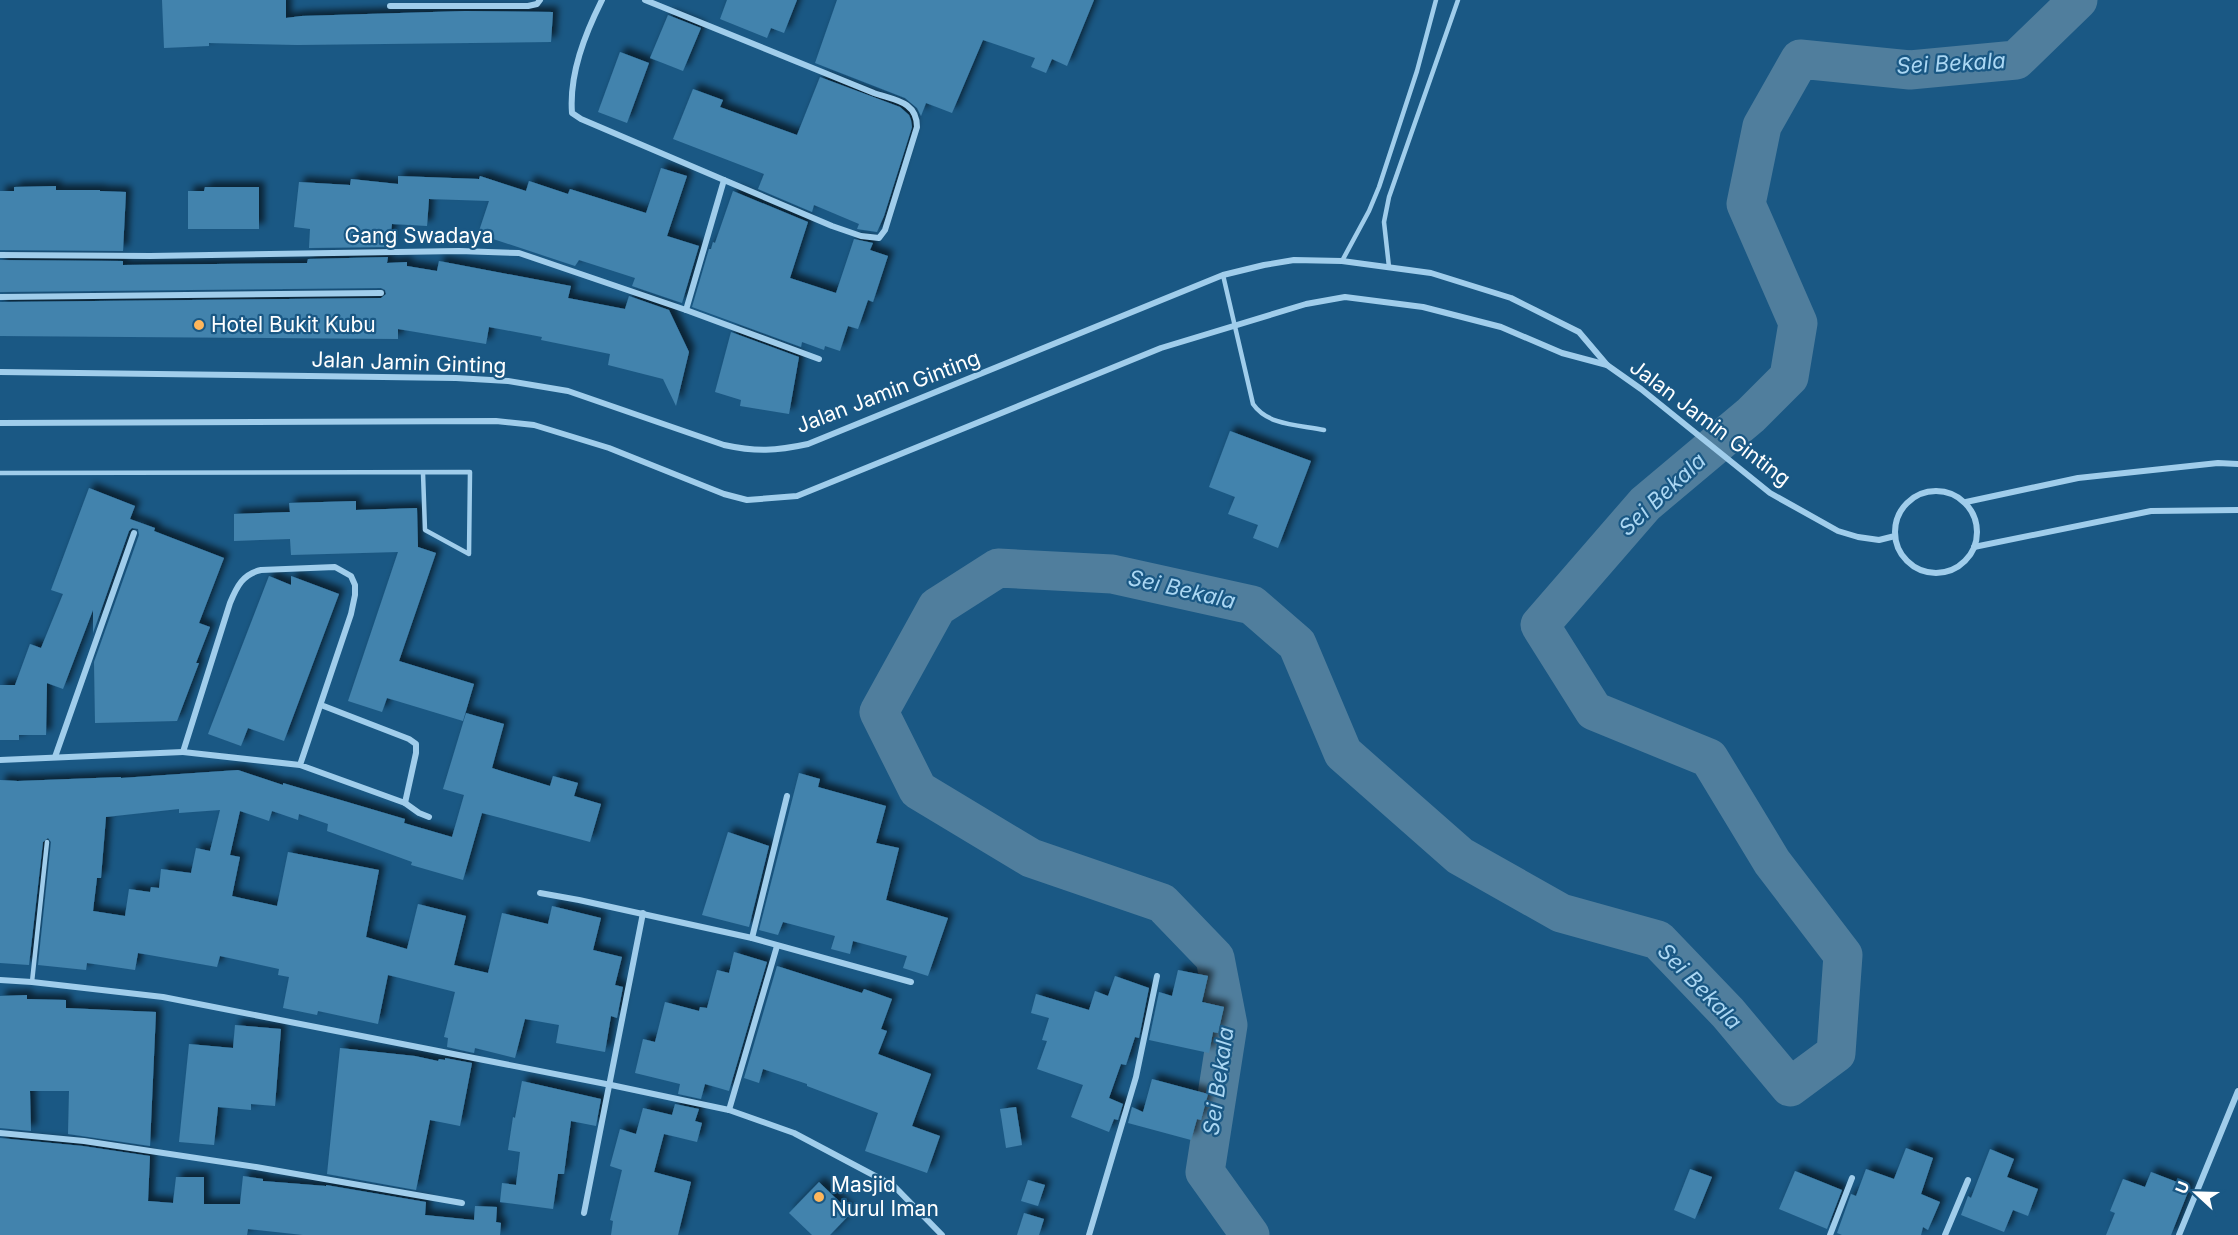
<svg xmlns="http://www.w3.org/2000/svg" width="2238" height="1235" viewBox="0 0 2238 1235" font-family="Inter,sans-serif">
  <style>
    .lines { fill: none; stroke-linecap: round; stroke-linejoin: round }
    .river { stroke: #507e9d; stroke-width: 39 }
    .building { fill: #4383ad; fill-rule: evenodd; filter: url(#shadow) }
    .lane { stroke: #a0cdeb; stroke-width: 4.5 }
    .street { stroke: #a0cdeb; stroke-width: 6 }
    .poi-dot { fill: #feb65b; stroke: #1a5884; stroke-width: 2 }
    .labels { text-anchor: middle; stroke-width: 4.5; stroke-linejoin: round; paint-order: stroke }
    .street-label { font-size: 21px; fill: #fff; stroke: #1a5884 }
    .poi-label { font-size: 21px; fill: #fff; stroke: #1a5884; text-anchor: start }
    .water-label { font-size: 22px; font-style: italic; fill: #abd7f3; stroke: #1a5884 }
  </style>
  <defs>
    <filter id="shadow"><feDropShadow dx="5.5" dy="-5.5" stdDeviation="3" flood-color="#0009"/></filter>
  </defs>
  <rect width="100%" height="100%" fill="#1a5884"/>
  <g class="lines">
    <polyline class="river" points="1250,1235 1205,1172 1228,1025 1215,958 1162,903 1031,858 918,790 879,712 937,607 998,568 1112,574 1252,605 1297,644 1343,753 1460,856 1561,913 1658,940 1728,1013 1790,1087 1836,1053 1843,955 1772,862 1709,758 1594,711 1540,625 1645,504 1751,415 1789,377 1798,323 1746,204 1762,126 1800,59 1910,70 2016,60 2078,0"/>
  </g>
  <g class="building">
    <polygon points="162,0 286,0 286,18 301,16 465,11 553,12 551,42 297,45 209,43 209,46 164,48"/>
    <polygon points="727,0 797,0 784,33 771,28 767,38 720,19"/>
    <polygon points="837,0 1094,0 1067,66 1052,59 1046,73 1031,67 1035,58 983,40 952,113 926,103 921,116 917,108 905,98 815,63"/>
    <polygon points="668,15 701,28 683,71 650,58"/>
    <polygon points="620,52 649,63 627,123 598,112"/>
    <polygon points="820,77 900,107 909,115 911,120 912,127 884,216 877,232 857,229 859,224 814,205 812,212 758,189 764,174 673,139 693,89 723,100 720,107 797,135"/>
    <polygon points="661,168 687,176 667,236 699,246 682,303 632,286 635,278 579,260 575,266 478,234 489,201 429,199 427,226 392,224 389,247 309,248 310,229 294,227 299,182 350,185 351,179 398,184 398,176 479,179 480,176 526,191 529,181 568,194 570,189 646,213"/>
    <polygon points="56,186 56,190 100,190 100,191 126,192 123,251 0,250 0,191 14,191 14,187"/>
    <polygon points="205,187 259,187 259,229 188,229 188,191 204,191"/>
    <polygon points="733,191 808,222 790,278 836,293 854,239 873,243 870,250 888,256 873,302 868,300 858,329 848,326 840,351 825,346 824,350 802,342 801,347 692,307 709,249 711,249 713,242 715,243"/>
    <polygon points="388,257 387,263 407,262 407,266 437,271 439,261 571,286 568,298 625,309 629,296 669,310 689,352 676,406 663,379 608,365 610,354 541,340 542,337 489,327 486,344 398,329 398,339 0,336 0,302 381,298 386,294 385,290 381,288 0,292 0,260 123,261 123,265 307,263 308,259"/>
    <polygon points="731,332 799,357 789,414 740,406 741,400 715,392"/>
    <polygon points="1230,431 1311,461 1278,548 1253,538 1258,525 1228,514 1235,497 1209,487"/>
    <polygon points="89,488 135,506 130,519 155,528 154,531 224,558 199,623 210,627 196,663 199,663 177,721 95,723 94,662 139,535 138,529 132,528 129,531 93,633 93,610 63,689 47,683 46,735 19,735 19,740 0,740 0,685 15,685 30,644 41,648 63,594 51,590"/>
    <polygon points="356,501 356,510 417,508 418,547 436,553 399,661 474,684 463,721 387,698 382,712 348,701 398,552 291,555 290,539 234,541 234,514 290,512 289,503"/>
    <polygon points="269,576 291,585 291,576 339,594 284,741 248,728 241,746 208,734"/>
    <path d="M466 713 504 724 492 768 550 786 553 776 578 783 574 796 601 804 590 842 482 813 463 880 411 865 412 862 327 831 328 824 299 814 298 820 272 811 269 821 240 811 230 855 240 857 232 896 277 906 288 852 379 870 366 937 407 949 418 904 466 916 454 965 488 973 502 913 548 924 552 906 601 918 593 950 622 957 615 985 623 987 617 1018 611 1016 605 1052 556 1043 559 1025 525 1019 515 1058 475 1048 474 1053 447 1047 448 1038 444 1037 455 992 388 975 378 1024 318 1011 317 1015 283 1008 289 977 278 975 279 969 220 956 217 967 138 953 135 970 87 963 86 970 38 965 51 842 48 838 43 842 29 965 0 963V780L18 781 121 777V778L238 770 283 785V783L405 819 404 823 452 837 464 795 443 789ZM179 809V813L220 810 210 851 196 848 191 873 161 869 159 888 151 887 150 892 129 889 125 916 93 911 97 878H101L106 817Z"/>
    <polygon points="799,773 820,779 818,787 886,806 876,843 899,848 886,900 948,918 928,976 903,968 907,956 853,941 850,954 831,949 835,936 783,922 778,935 759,930"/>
    <polygon points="728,832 769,846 749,927 702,915"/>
    <polygon points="734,952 767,962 729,1091 705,1084 701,1099 678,1094 680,1084 635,1073 643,1039 655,1042 665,1002 699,1011 700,1007 707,1008 717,970 729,973"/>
    <polygon points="777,966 862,993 864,989 892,999 881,1029 887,1031 878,1054 931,1074 912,1126 940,1136 927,1173 865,1151 878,1113 807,1086 807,1084 763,1069 759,1083 744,1078"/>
    <polygon points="1178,970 1208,976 1202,1002 1224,1007 1218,1033 1213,1032 1209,1053 1149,1040 1159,992 1172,996"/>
    <polygon points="1115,976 1149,988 1139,1038 1135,1037 1126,1065 1121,1064 1109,1098 1123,1104 1118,1120 1114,1119 1109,1132 1071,1117 1083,1085 1037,1069 1047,1041 1042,1040 1049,1018 1031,1013 1036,994 1089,1010 1095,991 1108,996"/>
    <polygon points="27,995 27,999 66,1000 66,1008 156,1012 150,1146 68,1134 69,1091 30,1091 31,1131 0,1128 0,996"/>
    <polygon points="235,1025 281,1029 275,1106 251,1104 251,1110 218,1107 214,1145 179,1142 189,1044 233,1048"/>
    <polygon points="340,1048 415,1056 438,1061 439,1059 445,1060 445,1058 472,1063 460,1126 430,1120 416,1190 327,1174"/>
    <polygon points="1152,1079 1208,1094 1201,1120 1197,1119 1191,1140 1128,1123 1132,1107 1143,1112"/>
    <polygon points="522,1081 601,1099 596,1126 571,1121 564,1174 558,1174 553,1209 500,1202 502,1183 516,1185 520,1152 508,1150 513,1117 515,1118"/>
    <polygon points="675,1104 699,1109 695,1121 702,1123 697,1142 664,1134 654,1172 691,1182 678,1235 611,1235 613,1221 610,1220 622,1170 610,1166 620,1129 636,1134 643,1108 672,1115"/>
    <polygon points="1016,1107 1022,1145 1006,1148 1000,1109"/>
    <polygon points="0,1138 83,1146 150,1156 148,1201 173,1203 176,1177 204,1177 204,1204 240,1204 243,1176 263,1179 263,1181 326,1186 326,1185 426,1202 425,1215 474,1220 475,1206 497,1207 496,1222 501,1223 500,1235 303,1235 248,1229 247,1235 0,1235"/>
    <polygon points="1906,1148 1933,1158 1921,1194 1940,1202 1928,1230 1923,1227 1921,1235 1842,1235 1837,1233 1851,1194 1856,1196 1866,1169 1894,1179"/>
    <polygon points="1990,1149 2014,1159 2007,1177 2038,1189 2028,1216 2013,1210 2004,1232 1961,1215 1968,1196 1971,1198"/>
    <polygon points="1690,1169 1712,1177 1695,1219 1674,1210"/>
    <polygon points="1795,1171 1842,1190 1827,1229 1779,1209"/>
    <polygon points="2151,1172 2190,1187 2171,1235 2106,1235 2115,1213 2110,1211 2123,1179 2145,1187"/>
    <polygon points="1028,1180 1045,1185 1038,1206 1021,1201"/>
    <polygon points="819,1182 851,1213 830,1235 812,1235 789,1213"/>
    <polygon points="1024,1213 1044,1219 1039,1235 1017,1235"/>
  </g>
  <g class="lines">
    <g class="lane">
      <polyline points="1342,261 1369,211 1379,187 1417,71 1436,0"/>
      <polyline points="1389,267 1384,222 1389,197 1458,0"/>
      <path d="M1223 275 1253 404C1268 426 1300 425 1324 430"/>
      <polyline points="0,473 470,472 469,554 425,530 423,473"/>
      <polyline points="32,982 47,842"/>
    </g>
    <g class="street">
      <path d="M602 0C585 34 569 74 572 113L581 119 724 180 686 310"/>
      <path d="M645 0 874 93C894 100 917 101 917 127L885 230 879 238 861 236 832 226 724 180"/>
      <polyline points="390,6 528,6 537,4 540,0"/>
      <polyline points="0,255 150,256 459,251 519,253 686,310 819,359"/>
      <polyline points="0,297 381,293"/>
      <path d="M0 372 456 378 508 381 568 391 724 445C756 452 776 451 808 444L1223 275 1264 265 1294 260 1342 261 1431 273 1511 298 1579 332 1607 365 1641 389 1770 493 1838 531 1858 537 1879 540 1895 536"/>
      <polyline points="0,423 496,421 534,425 609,448 724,494 747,500 797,496 1161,348 1306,304 1345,297 1423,307 1501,327 1562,353 1607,365"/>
      <circle cx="1936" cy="532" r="41"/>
      <polyline points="1966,502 2078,478 2218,463 2238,464"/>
      <polyline points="1974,547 2151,511 2238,510"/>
      <polyline points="55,757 134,533"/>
      <polyline points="0,760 183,752"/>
      <path d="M300 765 351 614 355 595V585L351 576 335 567 261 570C243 574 237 586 230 603L183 752 300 765 405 803 416 753V744L409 739 321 705"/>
      <polyline points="405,803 419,813 429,817"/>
      <polyline points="540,893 579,900 752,938 911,982"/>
      <polyline points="752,938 787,796"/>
      <polyline points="0,980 32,982 163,997 611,1085 729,1110 794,1133 894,1186 942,1235"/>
      <polyline points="729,1110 777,946"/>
      <polyline points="0,1133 84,1141 256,1167 462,1203"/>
      <polyline points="584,1213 643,913"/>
      <polyline points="1089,1235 1136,1077 1157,976"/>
      <polyline points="1830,1235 1852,1178"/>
      <polyline points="1945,1235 1968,1180"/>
      <polyline points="2179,1235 2238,1091"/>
    </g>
  </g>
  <g class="poi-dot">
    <circle cx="199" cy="325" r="6"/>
    <circle cx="819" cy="1197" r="6"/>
  </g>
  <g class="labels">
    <g class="street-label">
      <text x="419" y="243">Gang Swadaya</text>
      <text transform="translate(409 363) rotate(2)" y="7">Jalan Jamin Ginting</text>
      <text transform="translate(888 392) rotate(-21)" y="7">Jalan Jamin Ginting</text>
      <text transform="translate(1710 423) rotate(37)" y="7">Jalan Jamin Ginting</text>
    </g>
    <g class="poi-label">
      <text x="211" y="332">Hotel Bukit Kubu</text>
      <text x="831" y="1192">Masjid<tspan x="831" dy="24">Nurul Iman</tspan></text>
    </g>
    <g class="water-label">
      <text transform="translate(1951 63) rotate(-3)" y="8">Sei Bekala</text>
      <text transform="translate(1662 494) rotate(-43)" y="8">Sei Bekala</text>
      <text transform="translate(1182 589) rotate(13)" y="8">Sei Bekala</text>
      <text transform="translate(1700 986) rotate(46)" y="8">Sei Bekala</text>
      <text transform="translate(1218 1081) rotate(-82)" y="8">Sei Bekala</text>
    </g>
  </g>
  <g transform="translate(2196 1193) rotate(292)" stroke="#1a5884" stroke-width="4.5" paint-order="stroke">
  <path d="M0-4.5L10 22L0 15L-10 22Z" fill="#ffffff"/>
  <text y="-9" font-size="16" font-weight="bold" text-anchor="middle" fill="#ffffff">U</text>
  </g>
</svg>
